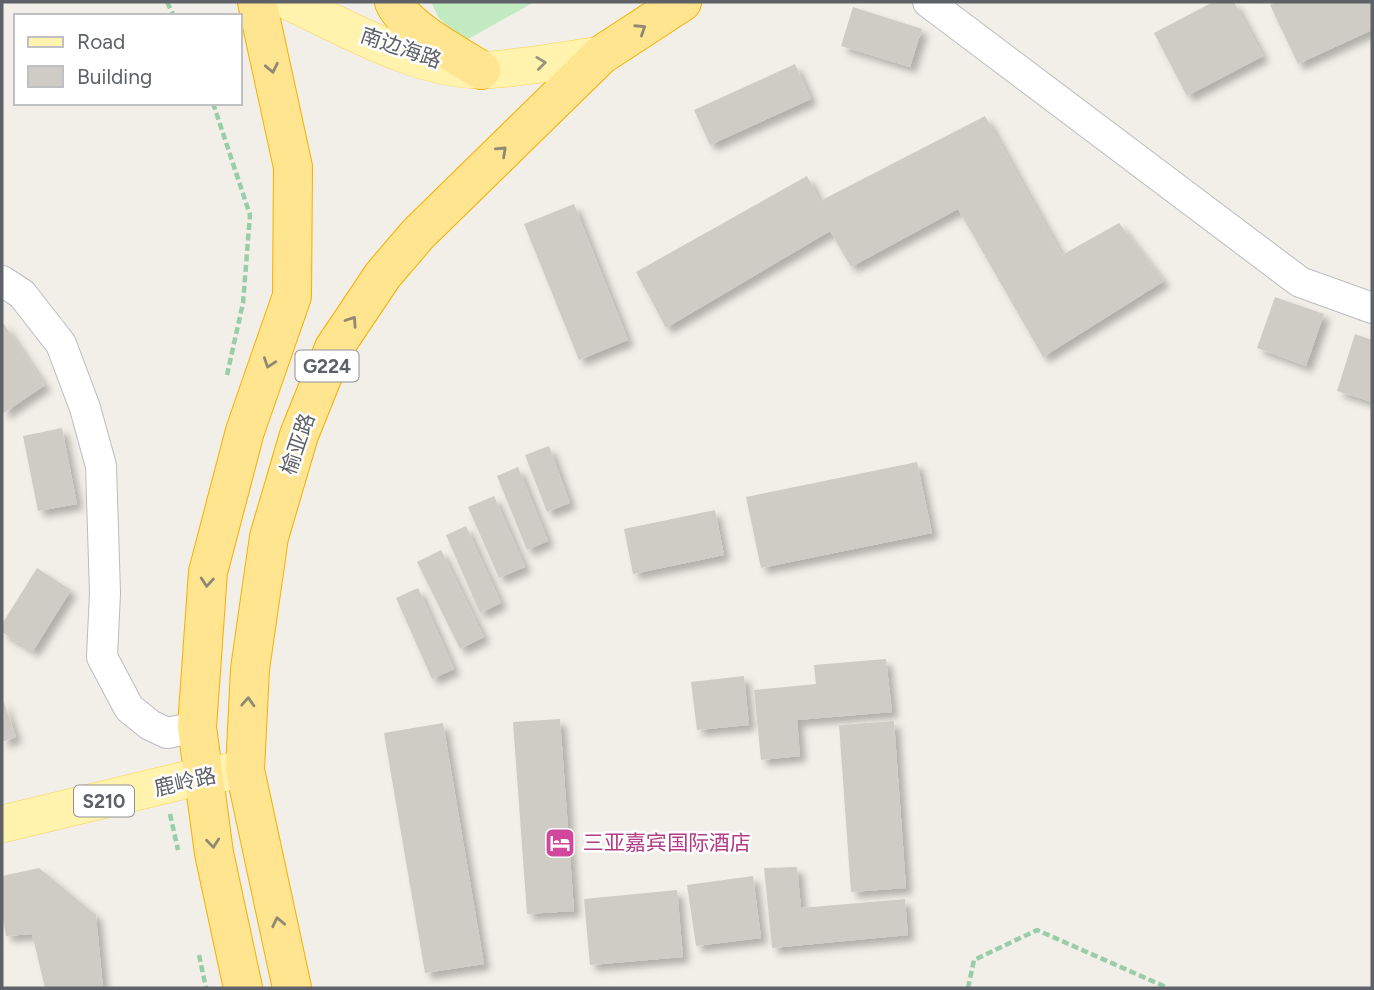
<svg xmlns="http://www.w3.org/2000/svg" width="1374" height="990" viewBox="0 0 1374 990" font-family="Figtree,'Noto Sans SC',sans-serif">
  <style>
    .green { fill: #c2ebc2 }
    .building { fill: #cfccc6; filter: url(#shadow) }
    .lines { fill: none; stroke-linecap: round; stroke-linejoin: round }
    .minor-casing { stroke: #b9bcc1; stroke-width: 32 }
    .major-casing { stroke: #fdd154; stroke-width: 38 }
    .highway-casing { stroke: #f8af00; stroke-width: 40 }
    .path { stroke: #99cda9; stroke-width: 4.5; stroke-dasharray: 7 3.5; stroke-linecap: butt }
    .minor { stroke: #fff; stroke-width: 30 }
    .major { stroke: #fff3ae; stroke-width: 37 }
    .highway { stroke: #ffe590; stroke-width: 38 }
    .oneway { stroke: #8e8974 }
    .oneway2 { stroke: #969580 }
    .labels { text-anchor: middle; stroke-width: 5; stroke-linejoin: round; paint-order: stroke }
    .shield { fill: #fff; stroke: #8e9195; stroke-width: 2 }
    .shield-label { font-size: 19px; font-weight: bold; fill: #5e6268 }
    .street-label { font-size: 21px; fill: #5e6268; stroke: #fff }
    .hotel-label { font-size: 21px; fill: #b23c85; stroke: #fff; text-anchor: start }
  </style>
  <defs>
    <filter id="shadow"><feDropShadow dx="6" dy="6" stdDeviation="3.5" flood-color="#0004"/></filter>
  </defs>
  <rect width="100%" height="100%" fill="#f1efe7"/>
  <polygon class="green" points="431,2 534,2 463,42 439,18"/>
  <g class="building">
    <polygon points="1213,2 1234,2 1263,56 1187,96 1154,33"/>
    <polygon points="1276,2 1372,2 1372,30 1298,64 1270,5"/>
    <polygon points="853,7 922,29 910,67 841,46"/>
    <polygon points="795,64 811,99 710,145 694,110"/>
    <polygon points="985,116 1062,255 1119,223 1164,281 1043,357 958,209 851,267 830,231 666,328 636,272 807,176 820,201"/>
    <polygon points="574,204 628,340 579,360 524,224"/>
    <polygon points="1275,297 1324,314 1306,366 1257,348"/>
    <polygon points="2,321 45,385 4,413 2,410"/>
    <polygon points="1355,334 1372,340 1372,402 1337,391"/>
    <polygon points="62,428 77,504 38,511 23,436"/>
    <polygon points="549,446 570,503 547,512 525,455"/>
    <polygon points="917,462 932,533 761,568 746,497"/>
    <polygon points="518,467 548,541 527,550 497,476"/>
    <polygon points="494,496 525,567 499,578 468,507"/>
    <polygon points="715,510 724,555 633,574 624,529"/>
    <polygon points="466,526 501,603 480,613 446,535"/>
    <polygon points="441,550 484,637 460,649 417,562"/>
    <polygon points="37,568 71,590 33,651 2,632 2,624"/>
    <polygon points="418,588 454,669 432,679 396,598"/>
    <polygon points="886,659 892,712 797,720 800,756 761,760 754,690 816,684 814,665"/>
    <polygon points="744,676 749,725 697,730 691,682"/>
    <polygon points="2,697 16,737 2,742"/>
    <polygon points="560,719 574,911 527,914 513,722"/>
    <polygon points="894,721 906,888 851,892 839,725"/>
    <polygon points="443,723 484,964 425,973 384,733"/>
    <polygon points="797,867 801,908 905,899 908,935 772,948 764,868"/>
    <polygon points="39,868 96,915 103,988 45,988 32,934 6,936 2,915 2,876"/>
    <polygon points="753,876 761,938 696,946 687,885"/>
    <polygon points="677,890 683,957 590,965 584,899"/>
  </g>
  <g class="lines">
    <g class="minor-casing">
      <g id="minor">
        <polyline points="928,2 1300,282 1372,308"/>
        <polyline points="2,281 22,294 61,344 85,408 101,466 105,593 102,657 129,708 150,725 167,733 197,727"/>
      </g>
    </g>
    <g class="major-casing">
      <g id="major">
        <path d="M290 2C346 28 420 71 483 70 521 69 562 60 601 55"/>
        <polyline points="2,824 206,775 245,770"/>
      </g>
    </g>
    <g class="highway-casing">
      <g id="highway">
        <path d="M394 2C405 28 457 55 481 70"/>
        <polyline points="243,988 214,853 197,727 208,572 245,431 292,296 293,167 257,2"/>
        <polyline points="292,988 245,770 250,669 269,537 299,435 334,348 383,275 418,234 601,55 682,2"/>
      </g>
    </g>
    <g class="path">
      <polyline points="167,2 174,16"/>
      <polyline points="213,103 250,215 243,303 227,375"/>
      <polyline points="170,814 178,850"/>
      <polyline points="199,955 206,988"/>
      <polyline points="968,988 974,960 1037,930 1168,988"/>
    </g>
    <use href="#minor" class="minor"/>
    <use href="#major" class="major"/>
    <use href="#highway" class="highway"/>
  </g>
  <defs><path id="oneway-chevron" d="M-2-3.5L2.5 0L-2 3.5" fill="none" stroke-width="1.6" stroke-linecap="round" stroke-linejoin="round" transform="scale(1.75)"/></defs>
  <g class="oneway">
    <use href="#oneway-chevron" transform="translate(641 29) rotate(-33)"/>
    <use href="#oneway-chevron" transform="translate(272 68) rotate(78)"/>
    <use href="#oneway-chevron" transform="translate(502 151) rotate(-43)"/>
    <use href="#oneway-chevron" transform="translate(352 321) rotate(-56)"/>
    <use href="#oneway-chevron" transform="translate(269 363) rotate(109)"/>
    <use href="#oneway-chevron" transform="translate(207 582) rotate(95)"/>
    <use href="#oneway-chevron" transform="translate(248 702) rotate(-87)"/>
    <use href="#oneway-chevron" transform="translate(213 843) rotate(84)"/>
    <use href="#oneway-chevron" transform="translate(278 922) rotate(-102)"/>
  </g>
  <use class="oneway2" href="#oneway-chevron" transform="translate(541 63) rotate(-7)"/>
  <defs>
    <g id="hotel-square" transform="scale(1.575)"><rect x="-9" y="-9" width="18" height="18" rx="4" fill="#d1479c" stroke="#fff"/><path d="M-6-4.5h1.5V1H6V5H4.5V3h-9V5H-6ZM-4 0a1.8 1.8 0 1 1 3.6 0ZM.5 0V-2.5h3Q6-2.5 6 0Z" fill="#fff"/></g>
  </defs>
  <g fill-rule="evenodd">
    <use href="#hotel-square" x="560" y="843"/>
  </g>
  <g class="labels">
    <g class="shield">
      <rect x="295.5" y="350.5" width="63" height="31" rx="5"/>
      <rect x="74" y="785.5" width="60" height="31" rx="5"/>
    </g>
    <g class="shield-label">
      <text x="327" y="373">G224</text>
      <text x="104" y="808">S210</text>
    </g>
    <g class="street-label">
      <text transform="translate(401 48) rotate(19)" y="7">南边海路</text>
      <text transform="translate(298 444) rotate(-71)" y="7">榆亚路</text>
      <text transform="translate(185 782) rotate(-13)" y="7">鹿岭路</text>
    </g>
    <g class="hotel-label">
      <text x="583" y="850">三亚嘉宾国际酒店</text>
    </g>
  </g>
  <rect width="1374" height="990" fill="none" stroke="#5e6268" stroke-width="7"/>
  <rect x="14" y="14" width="228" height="91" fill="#ffffff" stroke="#bfc0c3" stroke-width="2"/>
  <rect x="28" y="37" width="35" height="10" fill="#fff3ae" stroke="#bfc0c3" stroke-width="2"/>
  <text x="77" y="49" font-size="21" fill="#5e6268">Road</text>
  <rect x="28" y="66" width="35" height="21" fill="#cfccc6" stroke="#bfc0c3" stroke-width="2"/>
  <text x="77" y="84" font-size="21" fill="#5e6268">Building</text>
</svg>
